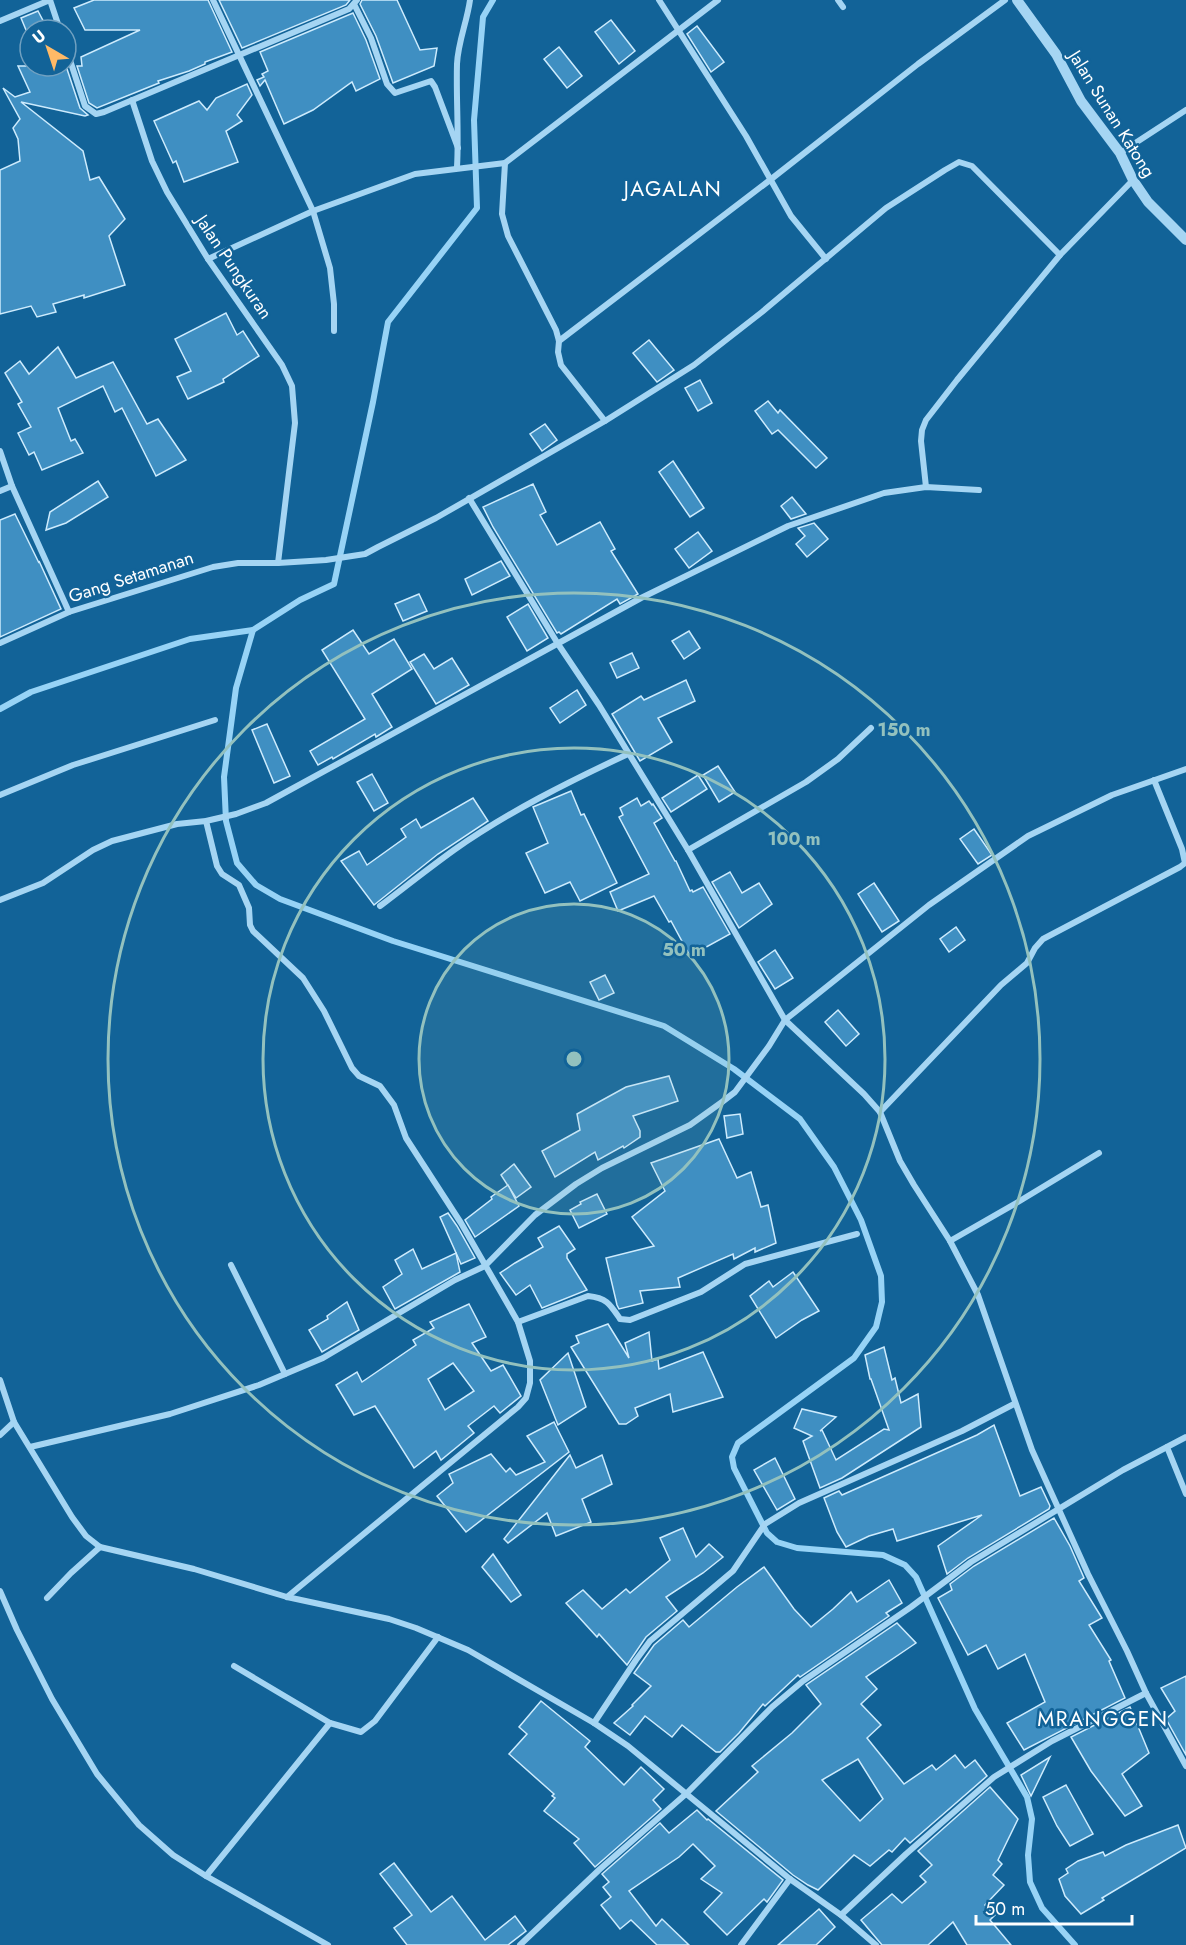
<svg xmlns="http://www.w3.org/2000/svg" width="1186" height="1945" viewBox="0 0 1186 1945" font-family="Jost,sans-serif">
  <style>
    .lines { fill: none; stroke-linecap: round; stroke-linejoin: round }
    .stream { stroke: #97d3f6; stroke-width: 6 }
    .building { fill: #3f8fc2; stroke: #cdebfd; stroke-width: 1.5; fill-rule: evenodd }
    .minor { stroke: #a5d5f3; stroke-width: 6 }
    .tertiary { stroke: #a5d5f3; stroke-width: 10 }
    .ring { fill: none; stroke: #93c1be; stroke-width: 3 }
    .labels { text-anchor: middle; stroke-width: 5; stroke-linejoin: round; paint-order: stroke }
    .street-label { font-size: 18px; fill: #fff; stroke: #126398 }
    .quarter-label { font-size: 21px; letter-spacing: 1.5px; fill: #fff; stroke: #126398 }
    .centre { fill: #93c1be; stroke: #126398; stroke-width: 3 }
    .ring-label { font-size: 18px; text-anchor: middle; font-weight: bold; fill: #93c1be; stroke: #126398; stroke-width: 5; stroke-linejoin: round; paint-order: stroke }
  </style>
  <rect width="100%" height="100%" fill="#126398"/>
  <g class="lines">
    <g class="stream">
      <polyline points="253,630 236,688 224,777 226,821 237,863 256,885 280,899 393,941 664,1026 734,1069 800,1119 834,1167 861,1220 881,1276 882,1302 876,1327 854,1358 738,1443 732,1457 734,1468 767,1533 777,1542 797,1548 883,1555 905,1565 916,1577 975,1709 1027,1797 1032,1819 1028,1855 1030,1882 1042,1908 1075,1945"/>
      <polyline points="0,709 31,692 190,639 253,630 300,600 334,584 373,402 388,322 477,208 474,120 483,17 493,0"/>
    </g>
  </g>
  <g class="building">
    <polygon points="94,0 208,0 232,52 205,62 205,64 189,71 158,81 159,83 97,108 89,103 77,66 82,66 81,57 140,30 85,30 74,8"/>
    <polygon points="219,0 350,0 346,5 242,48"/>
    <polygon points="362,0 397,0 420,50 437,48 434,66 393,83 376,36 360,4"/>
    <polygon points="38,11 48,30 26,30 21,18"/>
    <polygon points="353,13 366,40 380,79 356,91 352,82 313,110 284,124 265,80 260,86 257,80 264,77 262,74 268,71 260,52"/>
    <polygon points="611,20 635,51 619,64 595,32"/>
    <polygon points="697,26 724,62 711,72 687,34"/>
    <polygon points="559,47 582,76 567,88 544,59"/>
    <polygon points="18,66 66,66 80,108 88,115 85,116 21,102 83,151 90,180 99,177 125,219 109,236 125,285 84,298 84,295 53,304 56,312 37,317 31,306 0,314 0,170 20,161 18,139 13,128 20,119 3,88 15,97 30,92"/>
    <polygon points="247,84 252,95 237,115 242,121 226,131 238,162 184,182 176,161 173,163 154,121 199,101 207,110 216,98"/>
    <polygon points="226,313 237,335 243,331 259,356 223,379 224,382 188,399 177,377 191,371 175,339"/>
    <polygon points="649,340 674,370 657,382 633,353"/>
    <polygon points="58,347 76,378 113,362 147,424 158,419 186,460 156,476 122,408 115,412 103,386 58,408 71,441 75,439 83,453 42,470 34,452 29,455 18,433 31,427 18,404 22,402 5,373 20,361 29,374"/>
    <polygon points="700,380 712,403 698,411 685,388"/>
    <polygon points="768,401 778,413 780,410 827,458 816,468 778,430 772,434 755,411"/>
    <polygon points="545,424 557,440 542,451 530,434"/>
    <polygon points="673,461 704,508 690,517 659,472"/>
    <polygon points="98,481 108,497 66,523 46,530 50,512"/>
    <polygon points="533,484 546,512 540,515 557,545 600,522 615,549 611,551 638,594 620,604 617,599 561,634 559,632 557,633 493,527 483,507"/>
    <polygon points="792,497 806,514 791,519 781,506"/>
    <polygon points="15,514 39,563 39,561 61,609 0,637 0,520"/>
    <polygon points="814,523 828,539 807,557 796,544 805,536 798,528"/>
    <polygon points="698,532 712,551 689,568 675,549"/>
    <polygon points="501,561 510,576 472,595 465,579"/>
    <polygon points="419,594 427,611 403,621 395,604"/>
    <polygon points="528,604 548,638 527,651 507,617"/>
    <polygon points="353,630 369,654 394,639 412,669 372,694 392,727 376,737 375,734 333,759 332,757 318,765 310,751 365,719 322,650"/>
    <polygon points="689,631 700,648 684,659 672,641"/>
    <polygon points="632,653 639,668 617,678 610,663"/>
    <polygon points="424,654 434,669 452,658 469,685 436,704 410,662"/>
    <polygon points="686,680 695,701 658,718 672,742 640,761 612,714 641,696 644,700"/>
    <polygon points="577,690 586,705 560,723 550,708"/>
    <polygon points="267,724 290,776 274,783 252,730"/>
    <polygon points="718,766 735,792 719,802 703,775"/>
    <polygon points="372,774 388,803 374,811 357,782"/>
    <polygon points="698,775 707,789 671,812 662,798"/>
    <polygon points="571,791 581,815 584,814 617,883 580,901 570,882 545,893 526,853 548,843 533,807"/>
    <polygon points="473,798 488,821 438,854 374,905 341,861 359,851 367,865 406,837 401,829 416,819 421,828"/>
    <polygon points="637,798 641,806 649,801 652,805 653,804 662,818 654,823 675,861 676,861 690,891 692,890 693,892 703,887 730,934 690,956 671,921 669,922 654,896 618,911 610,892 649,874 619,817 623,815 620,808"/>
    <polygon points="974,829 992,855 978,864 960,839"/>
    <polygon points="730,872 742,893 759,883 772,904 739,928 712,882"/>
    <polygon points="874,883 899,921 882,932 858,894"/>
    <polygon points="956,927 965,940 949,952 940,939"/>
    <polygon points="775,950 793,978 775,989 758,962"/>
    <polygon points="605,975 614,993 599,1000 590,982"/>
    <polygon points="838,1010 859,1034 846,1046 825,1022"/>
    <polygon points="669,1076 678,1101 633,1116 640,1131 640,1137 624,1148 623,1146 598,1160 595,1152 555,1177 542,1151 580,1130 577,1114 626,1087"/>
    <polygon points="740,1114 743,1134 727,1138 724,1116"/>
    <polygon points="719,1139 737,1178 751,1172 761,1207 768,1205 776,1243 755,1252 755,1248 734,1259 733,1254 678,1278 680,1287 640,1291 643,1303 619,1309 617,1305 606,1258 654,1246 632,1217 665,1191 651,1163"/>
    <polygon points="514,1164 531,1187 516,1198 501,1175"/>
    <polygon points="508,1185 519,1206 475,1237 465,1220 492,1199 491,1197"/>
    <polygon points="597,1194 607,1214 579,1228 570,1210 581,1204 580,1202"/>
    <polygon points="448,1213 457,1226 475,1258 461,1264 440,1217"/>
    <polygon points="559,1226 575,1249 567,1254 567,1258 587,1290 542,1308 530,1285 516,1295 500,1273 515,1263 543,1247 538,1238"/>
    <polygon points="413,1249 422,1269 456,1253 460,1272 395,1309 383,1287 402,1274 395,1260"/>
    <polygon points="793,1272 819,1311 802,1320 776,1338 750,1296 769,1281 773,1287"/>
    <polygon points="347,1302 359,1330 322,1352 309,1330 328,1319 327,1316"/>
    <path d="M469 1304 486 1337 472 1343 491 1371 503 1365 521 1396 500 1413 494 1406 468 1426 474 1433 441 1460 436 1451 414 1468 375 1406 354 1415 336 1385 357 1372 362 1382 416 1345 413 1340 434 1328 430 1322ZM453 1363 474 1391 445 1410 428 1379Z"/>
    <polygon points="608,1324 629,1358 625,1343 649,1332 652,1361 658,1359 659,1369 703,1352 723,1397 673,1412 670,1394 635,1408 638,1416 626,1424 619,1424 571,1347 579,1343 576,1336"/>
    <polygon points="884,1347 892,1380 895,1378 901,1403 918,1394 921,1427 842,1478 820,1488 803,1441 812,1436 794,1428 802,1409 836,1417 820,1431 822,1430 836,1460 884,1429 889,1430 871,1379 870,1379 865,1355"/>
    <polygon points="568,1353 586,1407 558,1425 540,1380"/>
    <polygon points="554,1422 569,1452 466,1532 437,1496 453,1483 449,1474 491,1454 506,1472 510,1468 516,1475 545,1462 527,1436"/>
    <polygon points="994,1425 1020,1496 1041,1487 1050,1506 1049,1509 968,1558 947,1574 938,1546 982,1515 897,1541 893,1529 869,1536 846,1547 837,1532 824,1498 839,1491 842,1495 977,1435"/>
    <polygon points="570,1455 576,1468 602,1455 612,1484 582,1499 591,1522 556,1536 547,1513 508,1543 504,1539"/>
    <polygon points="775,1458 795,1499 777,1510 754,1470"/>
    <polygon points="1054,1518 1070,1546 1084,1578 1079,1581 1102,1618 1089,1625 1111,1660 1109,1661 1125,1698 1024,1750 1007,1723 1045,1702 1025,1654 998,1669 986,1645 968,1655 938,1598 952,1590 950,1584 974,1566"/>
    <polygon points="683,1528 696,1557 709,1544 723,1557 703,1573 666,1597 677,1611 646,1637 627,1665 599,1634 597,1637 566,1603 583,1590 602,1609 626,1589 630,1593 670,1560 660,1538"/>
    <polygon points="493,1554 521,1595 511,1602 482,1567"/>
    <polygon points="764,1567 794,1609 811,1627 833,1609 851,1592 857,1602 889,1580 902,1603 886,1613 889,1616 800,1677 798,1675 765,1706 763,1704 739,1733 720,1752 716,1752 682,1725 672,1737 645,1716 630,1735 614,1723 633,1706 632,1705 651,1686 634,1673 654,1645 683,1620 689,1627 737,1587"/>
    <path d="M897 1623 916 1643 866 1677 877 1689 861 1704 881 1725 867 1738 904 1784 932 1765 936 1770 955 1755 965 1768 975 1760 987 1776 910 1843 905 1838 892 1852 889 1850 870 1866 854 1855 818 1890 808 1885 793 1875 716 1811 758 1772 752 1766 792 1733 821 1704 806 1685ZM858 1759 883 1799 860 1821 822 1780Z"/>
    <polygon points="1186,1676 1186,1755 1166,1719 1175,1711 1161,1688"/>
    <polygon points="541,1701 590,1741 585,1747 624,1785 641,1767 664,1789 653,1800 661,1809 595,1867 574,1843 579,1839 544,1811 555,1798 552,1796 554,1794 509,1754 527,1734 519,1727"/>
    <polygon points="1130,1707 1149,1753 1122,1774 1142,1806 1125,1816 1091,1771 1071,1737"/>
    <polygon points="1050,1757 1031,1796 1021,1775"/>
    <polygon points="1066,1785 1093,1834 1070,1846 1057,1826 1043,1797"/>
    <polygon points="990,1787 1018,1819 998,1860 1002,1864 993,1875 1004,1885 985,1905 995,1915 990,1920 1011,1945 967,1945 953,1922 928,1945 882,1945 861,1920 892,1894 902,1903 926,1882 920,1876 932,1865 918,1851"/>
    <polygon points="697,1810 707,1820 708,1819 783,1880 767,1902 764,1899 727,1935 704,1912 722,1893 701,1879 715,1866 693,1844 679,1857 629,1891 656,1926 662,1919 689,1945 657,1945 631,1920 620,1929 601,1905 611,1897 603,1887 609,1882 602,1874 660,1823 669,1833"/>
    <polygon points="1178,1825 1186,1848 1102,1898 1104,1900 1081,1914 1065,1896 1059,1879 1068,1873 1066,1869 1078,1861 1103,1852 1105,1856 1126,1845"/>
    <polygon points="394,1863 431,1912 452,1896 485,1940 515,1916 526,1931 508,1945 407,1945 394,1928 412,1915 380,1874"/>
    <polygon points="819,1909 835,1927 816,1945 778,1945"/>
  </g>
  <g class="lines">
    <g class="minor">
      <polyline points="50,0 60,30"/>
      <polyline points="213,0 313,211 330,268 334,304 334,331"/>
      <polyline points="659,0 746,136 791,216 826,259"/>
      <polyline points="838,0 843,7"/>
      <polyline points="354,4 371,38 387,84 395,93 431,81 435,87 458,148"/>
      <polyline points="0,21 50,0"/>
      <polyline points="66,48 85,106 96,114 104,112 349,9 357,0"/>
      <polyline points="132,100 152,161 167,192 208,259 282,365 292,386 295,423 278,563"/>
      <polyline points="1120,153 1186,110"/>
      <polyline points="505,163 502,214 508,236 556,330 559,341 558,352 561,365 605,421"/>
      <path d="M457 167C459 133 456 99 457 64 458 42 467 22 470 0"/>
      <polyline points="208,259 313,211 415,174 505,163 718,0"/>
      <polyline points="559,341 770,180 918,64 1005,0"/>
      <polyline points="0,451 12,486 69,612"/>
      <polyline points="926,487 921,441 922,430 926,420 957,380 1060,255 1133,180"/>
      <polyline points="0,491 12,486"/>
      <polyline points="469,498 558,644 599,705 688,850 785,1020 864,1094 880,1112 900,1161 914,1185 950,1241 978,1295 1032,1450 1088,1574 1127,1651 1146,1693 1186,1766"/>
      <polyline points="0,643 69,612 213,567 238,563 278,563 326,560 365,554 378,547 436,518 605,421 694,365 762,312 886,208 945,170 959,162 972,166 1060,255"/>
      <polyline points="0,795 73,765 215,720"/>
      <polyline points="206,821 217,866 222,874 239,885 249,908 250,925 253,931 303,978 324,1011 352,1068 359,1076 380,1086 394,1105 406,1138 461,1223 518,1322 530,1361 530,1383 526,1398 518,1407 287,1597"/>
      <polyline points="688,850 806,782 838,759 871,728"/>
      <polyline points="0,900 43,883 93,850 112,841 177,824 206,821 236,814 266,803 641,598 788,526 884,493 926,487 979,490"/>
      <path d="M380 906C405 887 429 868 454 850 508 812 568 782 628 754"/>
      <polyline points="880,1112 1001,985 1027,963 1035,948 1043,939 1180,867 1185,863 1182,849 1154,780"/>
      <polyline points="950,1241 1018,1202 1099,1153"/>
      <polyline points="231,1265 285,1374"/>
      <path d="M518 1322 588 1296C607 1298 610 1304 620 1319L630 1320 701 1292 745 1264 857 1234"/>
      <polyline points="0,1380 14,1422 72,1517 86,1536 100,1547 194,1569 287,1597 389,1619 416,1628 468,1650 594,1723 628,1746 790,1879 841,1915 876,1945"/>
      <polyline points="0,1435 14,1422"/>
      <polyline points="30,1447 170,1414 259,1385 323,1358 455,1280 485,1266 535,1215 576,1184 602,1168 690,1125 722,1102 735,1092 769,1046 785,1020 929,905 1028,836 1112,795 1186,769"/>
      <polyline points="1167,1447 1186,1494"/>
      <polyline points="0,1591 17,1630 52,1699 97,1774 139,1825 173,1855 206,1876 328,1945"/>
      <polyline points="47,1598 71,1573 100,1547"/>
      <polyline points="234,1666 330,1723"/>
      <polyline points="594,1723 636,1660 650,1641 733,1571 765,1524 799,1503 962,1431 1014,1404"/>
      <polyline points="206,1876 330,1723 361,1732 375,1721 438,1637"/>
      <polyline points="841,1915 906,1854 994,1777 1052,1741 1146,1693"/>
      <polyline points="520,1945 600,1869 687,1793 772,1707 803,1681 911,1607 971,1562 1123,1470 1186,1437"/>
      <polyline points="741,1945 790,1879"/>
    </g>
    <polyline class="tertiary" points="1017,0 1056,54 1081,101 1120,153 1133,180 1148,202 1186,240"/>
  </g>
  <circle cx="574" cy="1059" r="155" fill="#93c1be" fill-opacity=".12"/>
  <g class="ring">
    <circle cx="574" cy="1059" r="155"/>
    <circle cx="574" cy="1059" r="311"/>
    <circle cx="574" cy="1059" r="466"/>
  </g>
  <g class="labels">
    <g class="street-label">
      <text transform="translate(1112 114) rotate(58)" y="6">Jalan Sunan Katong</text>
      <text transform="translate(234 267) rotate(56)" y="6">Jalan Pungkuran</text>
      <text transform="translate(131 577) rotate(-18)" y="6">Gang Setamanan</text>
    </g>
    <g class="quarter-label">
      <text x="673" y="196">JAGALAN</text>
      <text x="1103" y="1726">MRANGGEN</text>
    </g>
  </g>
  <circle cx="574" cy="1059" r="9" class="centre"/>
  <g class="ring-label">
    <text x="904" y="736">150 m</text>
    <text x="794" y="845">100 m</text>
    <text x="684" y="956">50 m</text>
  </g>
  <g transform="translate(48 48) rotate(321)"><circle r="28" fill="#126398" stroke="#71a1c1" stroke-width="1.5"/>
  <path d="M0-4.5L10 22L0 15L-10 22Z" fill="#ffba67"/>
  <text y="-9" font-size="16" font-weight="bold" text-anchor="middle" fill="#ffffff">U</text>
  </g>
  <path d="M976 1915v9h156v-9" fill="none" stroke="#ffffff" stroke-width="3"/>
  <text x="985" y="1915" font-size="18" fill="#ffffff" stroke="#126398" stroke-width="4.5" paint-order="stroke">50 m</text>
</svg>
